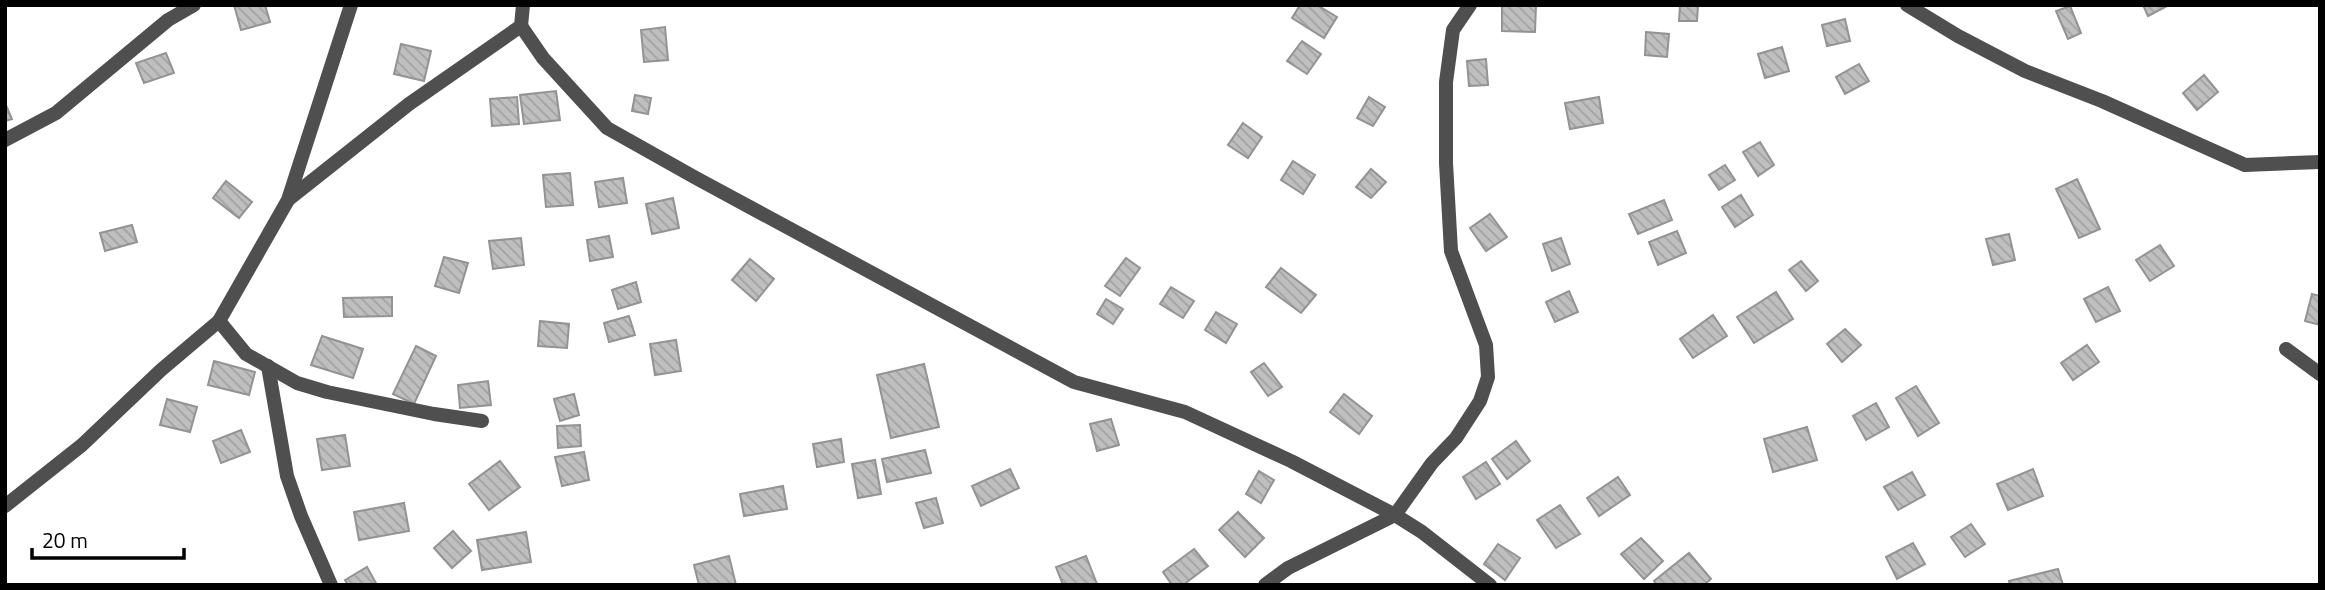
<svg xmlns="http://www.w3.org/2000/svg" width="2325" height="590" viewBox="0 0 2325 590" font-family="'Titillium Web',sans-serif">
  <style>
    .building { fill: url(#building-back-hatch); stroke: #939393; stroke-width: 2 }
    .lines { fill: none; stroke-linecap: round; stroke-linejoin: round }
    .minor { stroke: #4f4f4f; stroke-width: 14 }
  </style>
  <defs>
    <pattern id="building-back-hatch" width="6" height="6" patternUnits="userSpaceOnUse" patternTransform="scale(1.75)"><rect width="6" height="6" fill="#bfbfbf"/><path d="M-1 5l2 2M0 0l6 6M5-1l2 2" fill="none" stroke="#a2a2a2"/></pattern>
  </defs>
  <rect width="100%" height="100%" fill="#fff"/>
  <g class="building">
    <polygon points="234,5 265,5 270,22 241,30"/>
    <polygon points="1300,5 1317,5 1337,17 1324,38 1292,18"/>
    <polygon points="1502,5 1536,5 1535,32 1502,31"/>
    <polygon points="1680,5 1698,5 1697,21 1679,21"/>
    <polygon points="2143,5 2169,5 2148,16"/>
    <polygon points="2070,6 2081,33 2068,39 2056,11"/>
    <polygon points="1845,19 1850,41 1827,46 1822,25"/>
    <polygon points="665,27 668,60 644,62 641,30"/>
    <polygon points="1646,32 1669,34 1667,57 1645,55"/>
    <polygon points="1302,41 1321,54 1307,74 1287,61"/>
    <polygon points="401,44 431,51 424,81 394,74"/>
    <polygon points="1782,47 1789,71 1765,78 1758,54"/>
    <polygon points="166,53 174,73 144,83 136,63"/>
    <polygon points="1486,59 1488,85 1469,86 1467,61"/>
    <polygon points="1859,64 1869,81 1845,94 1836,77"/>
    <polygon points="2204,75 2218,92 2197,110 2183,93"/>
    <polygon points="556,91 560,120 524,124 520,95"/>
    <polygon points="635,95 651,98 648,114 632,111"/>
    <polygon points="517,97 519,124 492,126 490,99"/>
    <polygon points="1369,97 1385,107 1373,126 1357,118"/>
    <polygon points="1599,97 1603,123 1570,129 1565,103"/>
    <polygon points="5,103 12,119 5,121"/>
    <polygon points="1243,123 1262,137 1248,158 1228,145"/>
    <polygon points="1760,142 1774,165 1758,176 1743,152"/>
    <polygon points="1293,161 1315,175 1303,194 1281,180"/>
    <polygon points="1725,165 1735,180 1719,190 1709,175"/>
    <polygon points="1371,169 1386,182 1371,198 1356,187"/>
    <polygon points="570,173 573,205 546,207 543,175"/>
    <polygon points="623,178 627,203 599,207 595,182"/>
    <polygon points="2077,179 2100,229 2079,238 2056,189"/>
    <polygon points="226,181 252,202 239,218 213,198"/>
    <polygon points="1741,195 1753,215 1735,227 1722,207"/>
    <polygon points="673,198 679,228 652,234 646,204"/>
    <polygon points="1664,200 1672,220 1638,234 1629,214"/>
    <polygon points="1490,214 1507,237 1486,251 1470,228"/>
    <polygon points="132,225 137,242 105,251 100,233"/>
    <polygon points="1677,231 1686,253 1658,265 1649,242"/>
    <polygon points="2009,234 2015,260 1993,265 1986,239"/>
    <polygon points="609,236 613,257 590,261 587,240"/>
    <polygon points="521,238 524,265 493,269 489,241"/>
    <polygon points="1561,238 1570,264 1552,271 1543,244"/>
    <polygon points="2160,245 2174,266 2150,281 2136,260"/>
    <polygon points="444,257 468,263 459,293 435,286"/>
    <polygon points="1126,258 1140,268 1120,296 1105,286"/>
    <polygon points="750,259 774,279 756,301 732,280"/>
    <polygon points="1801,261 1818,281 1806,291 1789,270"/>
    <polygon points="1281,268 1316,295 1301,313 1266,287"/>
    <polygon points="636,282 641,302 618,309 612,290"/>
    <polygon points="1171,287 1194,301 1183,318 1160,304"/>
    <polygon points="2108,287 2120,311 2096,322 2084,299"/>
    <polygon points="1569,291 1578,312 1555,322 1546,302"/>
    <polygon points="1776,292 1793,319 1754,343 1737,317"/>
    <polygon points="2312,294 2320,296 2320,325 2305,321"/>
    <polygon points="392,297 392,316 344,317 343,298"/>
    <polygon points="1106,299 1123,309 1113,324 1097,314"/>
    <polygon points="1216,312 1237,324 1226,343 1205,330"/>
    <polygon points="1713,315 1727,336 1693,358 1680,339"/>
    <polygon points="629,316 635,335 609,342 604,323"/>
    <polygon points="540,321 569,324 567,348 538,346"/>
    <polygon points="1845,329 1861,345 1842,362 1827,344"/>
    <polygon points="322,336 363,349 353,378 311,365"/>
    <polygon points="676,340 681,371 655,375 650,344"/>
    <polygon points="2087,345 2099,362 2073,380 2061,363"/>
    <polygon points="416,346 436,356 414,404 393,394"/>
    <polygon points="214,361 255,372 249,395 208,385"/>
    <polygon points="1264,363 1282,387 1268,396 1251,372"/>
    <polygon points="924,364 939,427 891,438 877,375"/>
    <polygon points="488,381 491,405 460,408 458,385"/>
    <polygon points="1916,386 1939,423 1918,436 1896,398"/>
    <polygon points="574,394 579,415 560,421 554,399"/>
    <polygon points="1344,394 1372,416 1359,434 1330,412"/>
    <polygon points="167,399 197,407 190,432 160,425"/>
    <polygon points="1876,403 1889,427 1866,440 1853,416"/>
    <polygon points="1111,419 1119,445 1097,451 1090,424"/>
    <polygon points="580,425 581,446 558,448 557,426"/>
    <polygon points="1807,427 1817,460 1773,472 1764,439"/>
    <polygon points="241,430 250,452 221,463 213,441"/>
    <polygon points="345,435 350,466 322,470 317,439"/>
    <polygon points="841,439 844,462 817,467 813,444"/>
    <polygon points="1516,441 1530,461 1507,479 1492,459"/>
    <polygon points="925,450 931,473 887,482 882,459"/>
    <polygon points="584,452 589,480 562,486 555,457"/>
    <polygon points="875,460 881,494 858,498 852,464"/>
    <polygon points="500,461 520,487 489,510 469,484"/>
    <polygon points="1486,462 1500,484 1476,499 1463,477"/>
    <polygon points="1010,469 1019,488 981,506 972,486"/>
    <polygon points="2033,469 2043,496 2008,510 1997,484"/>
    <polygon points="1259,471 1274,480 1261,503 1246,494"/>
    <polygon points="1912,472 1925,495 1898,510 1884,487"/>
    <polygon points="1618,477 1630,495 1599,516 1587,498"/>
    <polygon points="783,486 787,509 744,516 740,494"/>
    <polygon points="936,498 943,523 924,528 916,503"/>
    <polygon points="404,503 409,531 359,540 354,512"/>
    <polygon points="1560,505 1580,534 1556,548 1537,520"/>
    <polygon points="1238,512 1264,538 1245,557 1219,530"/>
    <polygon points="1971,524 1985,544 1965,557 1951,537"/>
    <polygon points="453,531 471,551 452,568 434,548"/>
    <polygon points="526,532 531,562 482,570 477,540"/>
    <polygon points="1641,538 1663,561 1644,579 1621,554"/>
    <polygon points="1913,543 1925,564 1897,579 1886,557"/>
    <polygon points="1498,544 1520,558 1505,580 1484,564"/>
    <polygon points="1194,549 1208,566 1183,585 1172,585 1163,572"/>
    <polygon points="1689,553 1711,579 1704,585 1657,585 1654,581"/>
    <polygon points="729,556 736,585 699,585 694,565"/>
    <polygon points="1086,556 1097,584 1063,585 1056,567"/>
    <polygon points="367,567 377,585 348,585 345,580"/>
    <polygon points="2058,569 2063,585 2010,585 2009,581"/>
  </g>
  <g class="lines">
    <g class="minor">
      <polyline points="1907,5 1958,36 2025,71 2102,101 2245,165 2320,162"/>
      <polyline points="521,26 543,58 607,128 696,178 1074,382 1185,412 1291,461 1395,515 1422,532 1490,585"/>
      <polyline points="5,140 56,113 168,20 194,5"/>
      <polyline points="289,199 409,104 521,26 523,5"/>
      <polyline points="219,321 246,354 297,383 327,392 434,414 482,421"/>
      <polyline points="2286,349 2320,374"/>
      <polyline points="268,366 287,476 301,516 331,585"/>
      <polyline points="5,506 82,445 161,370 219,321 288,200 351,5"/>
      <polyline points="1265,585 1288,568 1395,515 1432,463 1456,438 1480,401 1488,377 1486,345 1451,251 1446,163 1446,82 1453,30 1470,5"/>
    </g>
  </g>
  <rect width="2325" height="590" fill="none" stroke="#000000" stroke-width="14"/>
  <path d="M32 548v10h152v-10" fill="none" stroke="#000000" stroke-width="3.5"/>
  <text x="42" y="548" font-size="21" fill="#000000" stroke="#ffffff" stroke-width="5" paint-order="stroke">20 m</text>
</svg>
